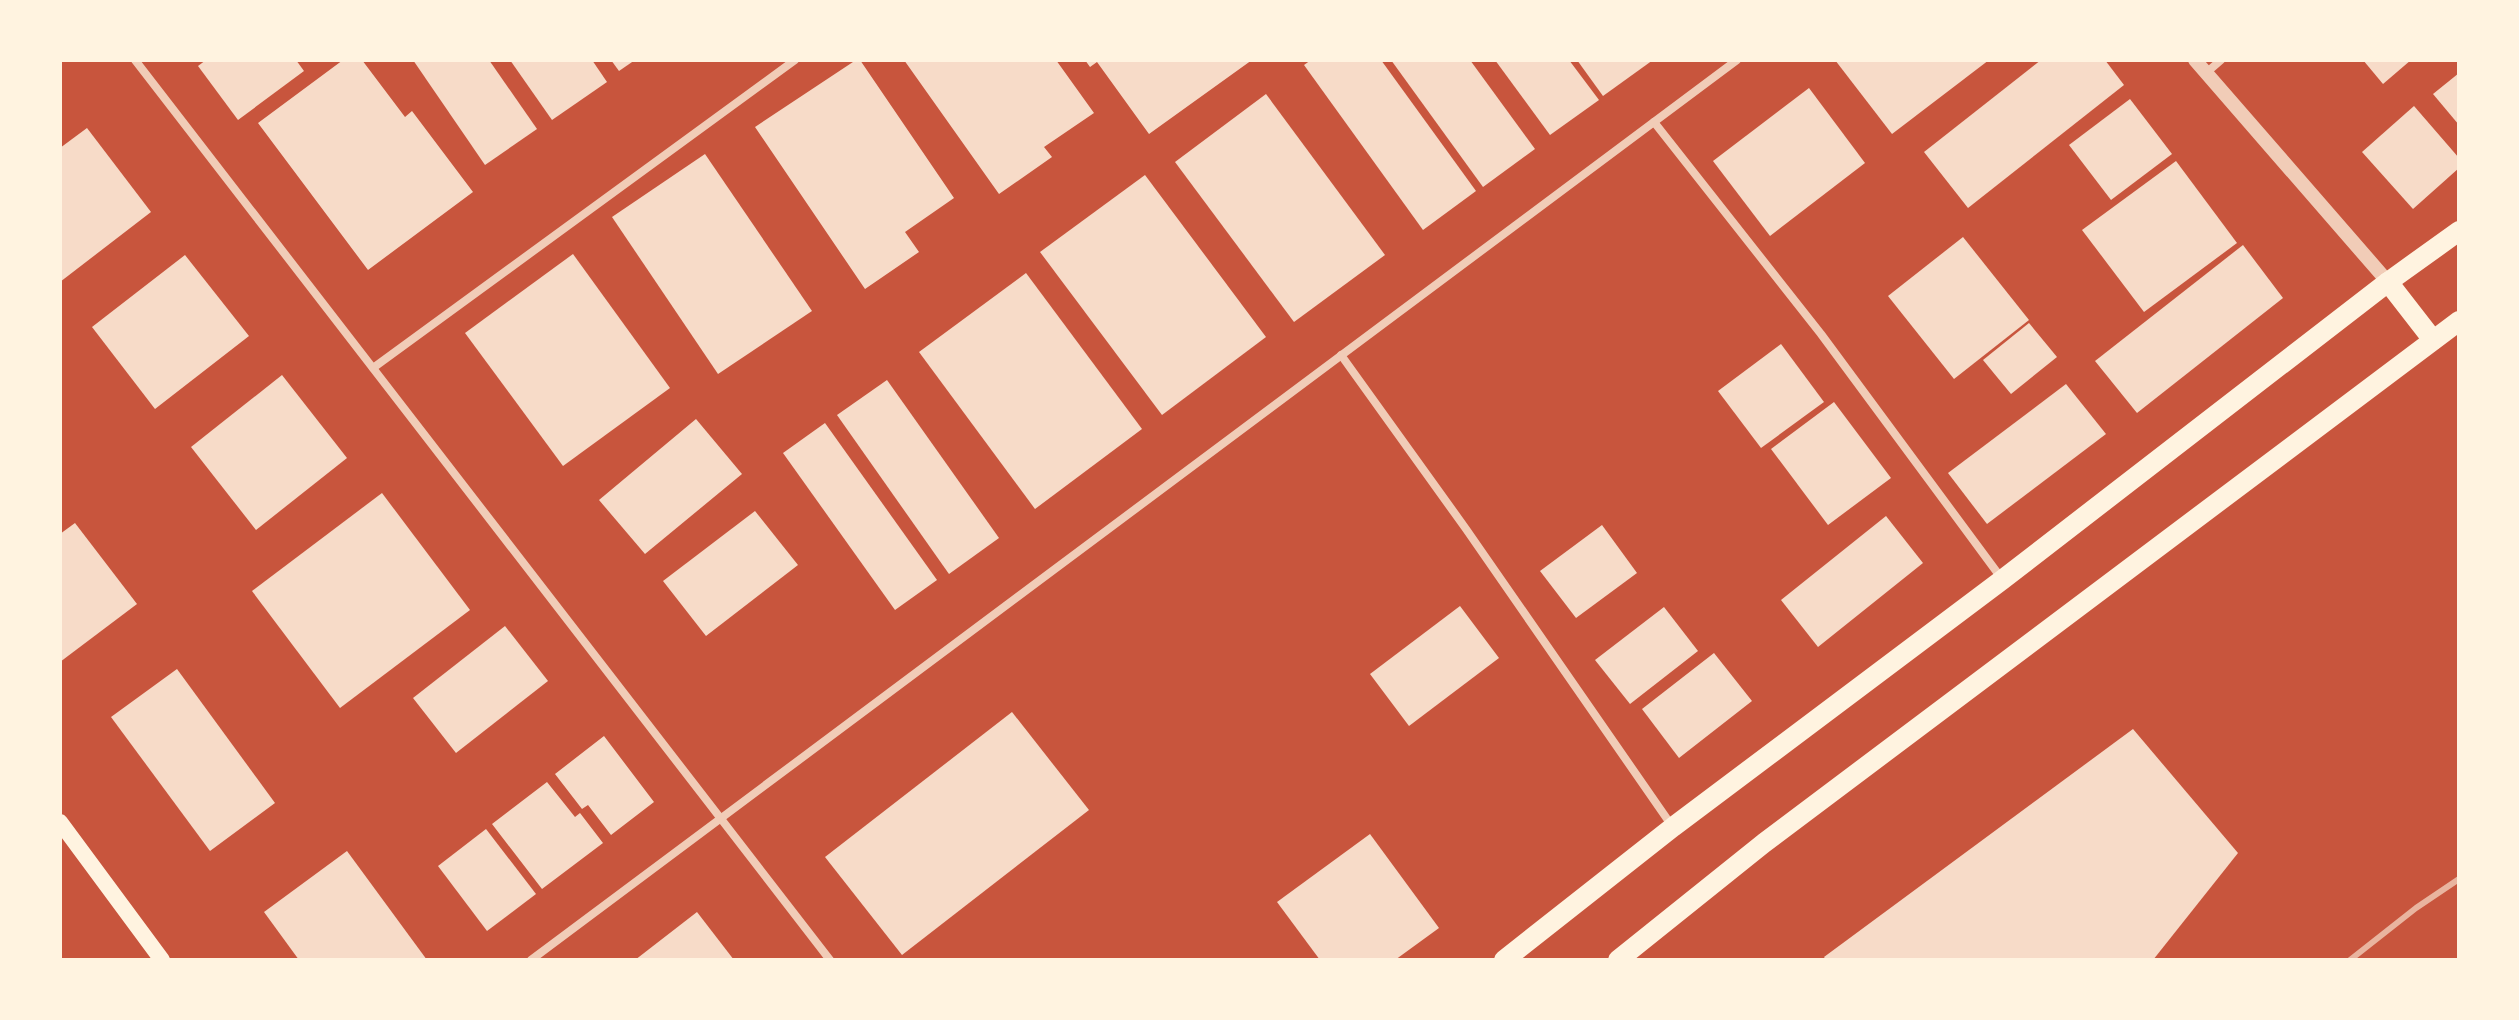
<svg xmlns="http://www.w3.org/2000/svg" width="2519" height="1020" viewBox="0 0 2519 1020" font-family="'Asap Condensed',sans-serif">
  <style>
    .building { fill: #f7dbc8 }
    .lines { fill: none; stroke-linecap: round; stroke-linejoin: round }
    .minor { stroke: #f1ccb7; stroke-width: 8 }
    .tertiary { stroke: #f1ccb7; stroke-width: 14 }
    .secondary { stroke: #fff3e0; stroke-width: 16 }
    .primary { stroke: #fff3e0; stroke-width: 20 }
    .rail { stroke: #e9b49f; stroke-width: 6 }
  </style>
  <rect width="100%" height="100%" fill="#c8553d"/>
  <g class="building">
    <polygon points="206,60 296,60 304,71 238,120 198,66"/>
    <polygon points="343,60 362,60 405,117 412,111 473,192 368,270 258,123"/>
    <polygon points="413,60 489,60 537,129 485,165"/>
    <polygon points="510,60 592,60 607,82 552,120"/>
    <polygon points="611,60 635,60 619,71"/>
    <polygon points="856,60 860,60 954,198 905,232 919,252 865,289 755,127"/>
    <polygon points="904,60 1056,60 1094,113 1044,147 1052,157 999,194"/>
    <polygon points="1085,60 1252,60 1149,134 1097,62 1090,67"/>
    <polygon points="1311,60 1381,60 1476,191 1423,230 1304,65"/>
    <polygon points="1391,60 1470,60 1535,149 1483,187"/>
    <polygon points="1495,60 1569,60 1599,100 1550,135"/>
    <polygon points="1577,60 1653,60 1603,96"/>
    <polygon points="1835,60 1989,60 1892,134"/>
    <polygon points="2041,60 2105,60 2124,85 1968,208 1924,152"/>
    <polygon points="2363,60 2411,60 2383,84"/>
    <polygon points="2459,73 2459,125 2433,94"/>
    <polygon points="1809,88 1865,163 1770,236 1713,161"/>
    <polygon points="1266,94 1385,255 1294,322 1175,162"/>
    <polygon points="2130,99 2172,154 2111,200 2069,145"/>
    <polygon points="2414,106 2459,158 2459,168 2413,209 2362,152"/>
    <polygon points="87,128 151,212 60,282 60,148"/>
    <polygon points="705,154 812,311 718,374 612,217"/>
    <polygon points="2176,161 2237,243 2144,312 2082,230"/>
    <polygon points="1145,175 1266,337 1162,415 1040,252"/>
    <polygon points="1963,237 2029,320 1954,379 1888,296"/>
    <polygon points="2243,245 2283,298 2137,413 2095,361"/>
    <polygon points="573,254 670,388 563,466 465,333"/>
    <polygon points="185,255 249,336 155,409 92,327"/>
    <polygon points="1026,273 1142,429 1035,509 919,352"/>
    <polygon points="2029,323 2057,357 2011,394 1983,360"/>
    <polygon points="1781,344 1824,402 1761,448 1718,391"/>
    <polygon points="282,375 347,458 256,530 191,447"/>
    <polygon points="887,380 999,538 949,574 837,415"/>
    <polygon points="2066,384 2106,434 1987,524 1948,473"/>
    <polygon points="1834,402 1891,478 1828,525 1771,449"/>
    <polygon points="696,419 742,474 645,554 599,500"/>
    <polygon points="825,423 937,580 895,610 783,453"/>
    <polygon points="382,493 470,610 340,708 252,591"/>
    <polygon points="755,511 798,565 706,636 663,581"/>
    <polygon points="1886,516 1923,563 1818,647 1781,600"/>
    <polygon points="75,523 137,604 60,662 60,534"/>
    <polygon points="1602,525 1637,573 1576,618 1540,571"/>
    <polygon points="1460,606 1499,658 1409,726 1370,674"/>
    <polygon points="1664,607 1698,651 1630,704 1595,660"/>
    <polygon points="505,626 548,681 456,753 413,698"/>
    <polygon points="1714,653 1752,701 1679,758 1642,709"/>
    <polygon points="177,669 275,803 210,851 111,717"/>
    <polygon points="1012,712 1089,810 902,955 825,857"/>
    <polygon points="2133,729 2238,853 2153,960 1826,960 1824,957"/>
    <polygon points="604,736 654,802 611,835 588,805 582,809 555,774"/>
    <polygon points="547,782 575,817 580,813 603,843 542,889 492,824"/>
    <polygon points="486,829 536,894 487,931 438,866"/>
    <polygon points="1370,834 1439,928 1395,960 1320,960 1277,902"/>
    <polygon points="347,851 427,960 299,960 264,912"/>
    <polygon points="697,912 734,960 635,960"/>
  </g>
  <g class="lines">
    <g class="minor">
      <polyline points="135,60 830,960"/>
      <polyline points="2206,73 2221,60"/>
      <polyline points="1654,122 1821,334 2002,579"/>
      <polyline points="1341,355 1466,529 1672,826"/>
      <polyline points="373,368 795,60"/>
      <polyline points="531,960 1737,60"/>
    </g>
    <polyline class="tertiary" points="2195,60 2388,282"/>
    <polyline class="secondary" points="60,822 162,960"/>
    <g class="primary">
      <polyline points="2388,282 2433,340"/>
      <polyline points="1504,960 1673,827 2002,580 2388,282 2459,231"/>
      <polyline points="1618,960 1764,843 2459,321"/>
    </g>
    <polyline class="rail" points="2350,960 2416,908 2459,879"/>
  </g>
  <rect width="2519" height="1020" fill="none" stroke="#fff3e0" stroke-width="124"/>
</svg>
